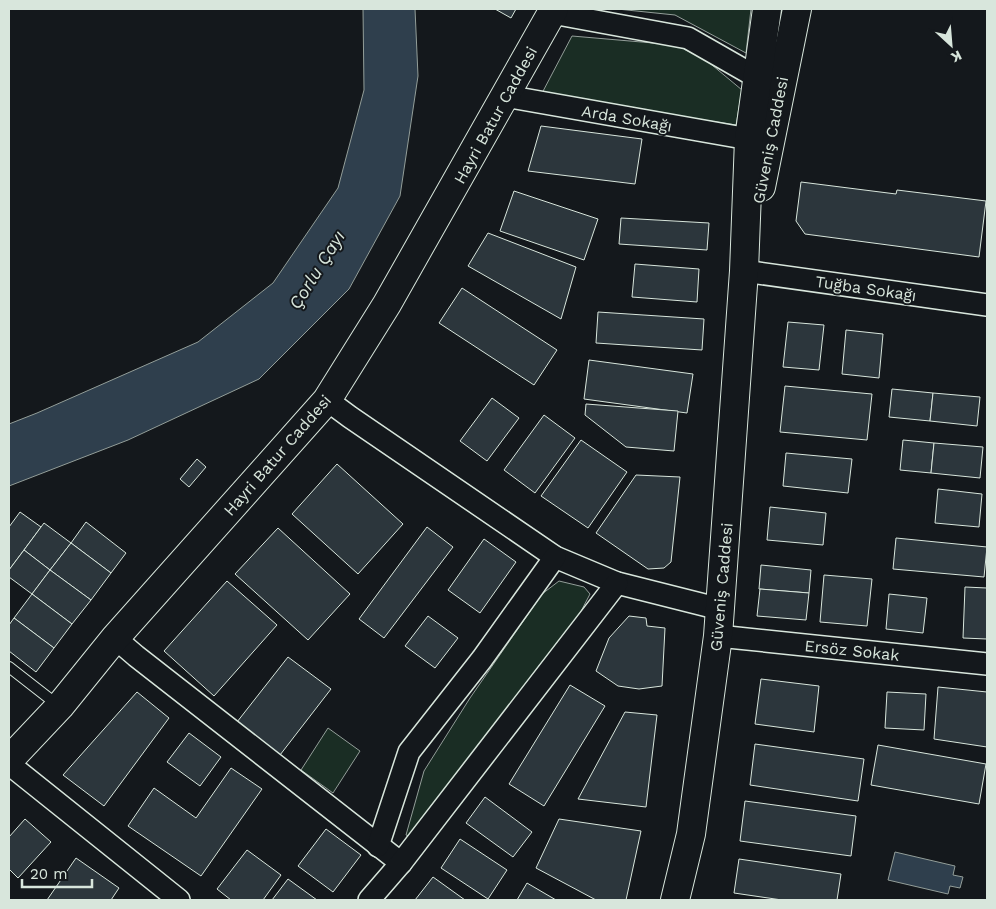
<svg xmlns="http://www.w3.org/2000/svg" width="996" height="909" viewBox="0 0 996 909" font-family="'Work Sans',sans-serif">
  <style>
    .green { fill: #1a2d24; stroke: #939e99 }
    .water { fill: #2f3f4d; stroke: #939e99 }
    .building { fill: #2c363c; stroke: #d8e6dc }
    .lines { fill: none; stroke-linecap: round; stroke-linejoin: round }
    .lane-casing { stroke: #d8e6dc; stroke-width: 12 }
    .street-casing { stroke: #d8e6dc; stroke-width: 24 }
    .secondary-casing { stroke: #d8e6dc; stroke-width: 30 }
    .lane { stroke: #14181c; stroke-width: 10 }
    .street { stroke: #14181c; stroke-width: 21 }
    .secondary { stroke: #14181c; stroke-width: 28 }
    .labels { text-anchor: middle; stroke-width: 4; stroke-linejoin: round; paint-order: stroke }
    .street-label { font-size: 16px; fill: #d8e6dc; stroke: #14181c }
    .water-label { font-size: 18px; font-style: italic; fill: #d8e6dc; stroke: #14181c }
  </style>
  <rect width="100%" height="100%" fill="#14181c"/>
  <g class="green">
    <polygon points="617,9 751,9 746,53 675,15"/>
    <polygon points="572,36 676,45 706,60 742,90 736,125 541,95"/>
    <polygon points="559,581 584,587 590,594 577,619 538,667 459,783 414,838 406,835 424,771 470,698 542,594"/>
    <polygon points="328,728 360,751 333,793 301,770"/>
  </g>
  <g class="water">
    <polygon points="363,9 415,9 418,76 400,196 349,289 259,379 128,440 9,486 9,424 37,413 198,342 273,283 338,188 364,90"/>
    <polygon points="895,852 955,866 953,875 963,877 960,888 950,886 948,894 888,880"/>
  </g>
  <g class="building">
    <polygon points="495,9 516,9 511,18"/>
    <polygon points="541,126 642,139 635,184 528,171"/>
    <polygon points="801,182 896,194 897,190 986,201 979,257 805,234 796,221"/>
    <polygon points="514,191 598,219 584,260 500,231"/>
    <polygon points="621,218 709,223 707,250 619,244"/>
    <polygon points="488,233 576,267 561,319 468,266"/>
    <polygon points="635,264 699,269 697,302 632,297"/>
    <polygon points="462,288 557,350 534,385 439,323"/>
    <polygon points="598,312 704,319 702,350 596,343"/>
    <polygon points="788,322 824,325 819,370 783,367"/>
    <polygon points="846,330 883,334 879,378 842,374"/>
    <polygon points="589,360 693,374 687,413 584,399"/>
    <polygon points="785,386 872,394 867,440 780,432"/>
    <polygon points="892,389 933,393 930,421 889,417"/>
    <polygon points="933,393 980,397 977,426 930,421"/>
    <polygon points="492,398 519,418 487,461 460,441"/>
    <polygon points="586,404 678,411 674,451 626,447 585,415"/>
    <polygon points="544,415 575,438 535,493 504,470"/>
    <polygon points="581,440 627,472 588,528 541,496"/>
    <polygon points="903,440 934,443 931,473 900,470"/>
    <polygon points="934,443 983,447 980,478 931,473"/>
    <polygon points="786,453 852,459 848,493 783,486"/>
    <polygon points="197,459 206,467 189,487 180,479"/>
    <polygon points="337,464 403,524 358,574 292,514"/>
    <polygon points="636,475 680,477 671,562 664,568 648,569 596,533"/>
    <polygon points="938,489 982,494 979,527 935,523"/>
    <polygon points="770,507 826,513 823,545 767,540"/>
    <polygon points="20,512 41,527 9,570 9,527"/>
    <polygon points="86,522 126,553 111,573 71,543"/>
    <polygon points="44,523 71,543 50,570 24,550"/>
    <polygon points="427,527 453,547 384,638 359,619"/>
    <polygon points="278,528 350,594 308,640 235,574"/>
    <polygon points="896,538 987,547 984,577 893,569"/>
    <polygon points="484,539 516,562 480,613 448,590"/>
    <polygon points="71,543 111,573 91,600 50,570"/>
    <polygon points="24,550 50,570 32,594 9,577 9,570"/>
    <polygon points="761,565 811,570 809,593 759,589"/>
    <polygon points="50,570 91,600 72,624 32,594"/>
    <polygon points="824,575 872,579 867,626 820,622"/>
    <polygon points="227,581 277,625 214,696 164,651"/>
    <polygon points="965,587 987,588 987,639 963,638"/>
    <polygon points="760,589 809,593 806,620 757,616"/>
    <polygon points="32,594 72,624 54,648 14,618"/>
    <polygon points="889,594 927,598 923,633 886,629"/>
    <polygon points="428,616 458,638 435,668 405,646"/>
    <polygon points="629,616 646,618 647,626 665,628 662,686 639,689 618,686 596,671 609,638"/>
    <polygon points="14,618 54,648 36,672 9,651 9,625"/>
    <polygon points="288,657 331,689 280,755 237,722"/>
    <polygon points="761,679 819,686 814,732 755,724"/>
    <polygon points="570,685 605,706 544,806 509,784"/>
    <polygon points="938,687 987,692 987,747 934,739"/>
    <polygon points="137,692 169,718 104,806 63,775"/>
    <polygon points="887,692 926,694 924,730 885,728"/>
    <polygon points="625,712 657,715 646,807 578,799"/>
    <polygon points="189,733 221,757 200,786 167,762"/>
    <polygon points="755,744 864,759 858,801 750,785"/>
    <polygon points="878,745 986,764 979,804 871,785"/>
    <polygon points="231,768 262,789 201,876 128,826 154,788 196,818"/>
    <polygon points="485,797 532,832 513,857 466,823"/>
    <polygon points="745,801 856,816 851,856 740,841"/>
    <polygon points="25,819 51,842 18,878 9,869 9,837"/>
    <polygon points="559,819 641,831 626,900 596,900 536,868"/>
    <polygon points="326,829 361,855 333,892 298,866"/>
    <polygon points="460,839 507,870 488,899 441,868"/>
    <polygon points="247,850 281,875 263,900 231,900 217,889"/>
    <polygon points="76,858 119,888 111,900 47,900"/>
    <polygon points="739,859 841,874 837,900 782,900 734,893"/>
    <polygon points="433,877 465,900 415,900"/>
    <polygon points="288,879 317,900 272,900"/>
    <polygon points="527,883 556,900 517,900"/>
  </g>
  <g class="lines">
    <g class="lane-casing">
      <polyline id="lane" points="9,667 59,706"/>
    </g>
    <g class="street-casing">
      <g id="street">
        <polyline points="552,13 688,38 758,78"/>
        <polyline points="505,96 749,139"/>
        <polyline points="744,271 987,305"/>
        <polyline points="327,400 350,417 555,557 617,583 720,609"/>
        <polyline points="718,636 987,664"/>
        <polyline points="115,638 136,656 401,863"/>
        <polyline points="9,764 179,900"/>
        <polyline points="378,846 409,752 482,659 555,557"/>
        <polyline points="369,900 401,863 617,583"/>
      </g>
    </g>
    <g class="secondary-casing">
      <g id="secondary">
        <polyline points="761,187 797,9"/>
        <polyline points="9,760 60,706 115,638 327,400 387,304 554,9"/>
        <polyline points="675,900 691,834 718,636 744,271 749,139 767,9"/>
      </g>
    </g>
    <use href="#lane" class="lane"/>
    <use href="#street" class="street"/>
    <use href="#secondary" class="secondary"/>
  </g>
  <g class="labels">
    <g class="street-label">
      <text transform="translate(495 115) rotate(-61)" y="6">Hayri Batur Caddesi</text>
      <text transform="translate(627 118) rotate(10)" y="6">Arda Sokağı</text>
      <text transform="translate(770 140) rotate(-79)" y="6">Güveniş Caddesi</text>
      <text transform="translate(866 288) rotate(8)" y="6">Tuğba Sokağı</text>
      <text transform="translate(277 455) rotate(-49)" y="6">Hayri Batur Caddesi</text>
      <text transform="translate(721 587) rotate(-85)" y="6">Güveniş Caddesi</text>
      <text transform="translate(852 650) rotate(6)" y="6">Ersöz Sokak</text>
    </g>
    <g class="water-label">
      <text transform="translate(317 270) rotate(-58)" y="6">Çorlu Çayı</text>
    </g>
  </g>
  <rect width="996" height="909" fill="none" stroke="#d8e6dc" stroke-width="20"/>
  <g transform="translate(951 45) rotate(154)" stroke="#14181c" stroke-width="4" paint-order="stroke">
  <path d="M0-4L9 19L0 12L-9 19Z" fill="#d8e6dc"/>
  <text y="-8" font-size="14" font-weight="bold" text-anchor="middle" fill="#d8e6dc">K</text>
  </g>
  <path d="M22 879v8h70v-8" fill="none" stroke="#d8e6dc" stroke-width="2.5"/>
  <text x="30" y="879" font-size="15" fill="#d8e6dc" stroke="#14181c" stroke-width="4" paint-order="stroke">20 m</text>
</svg>
